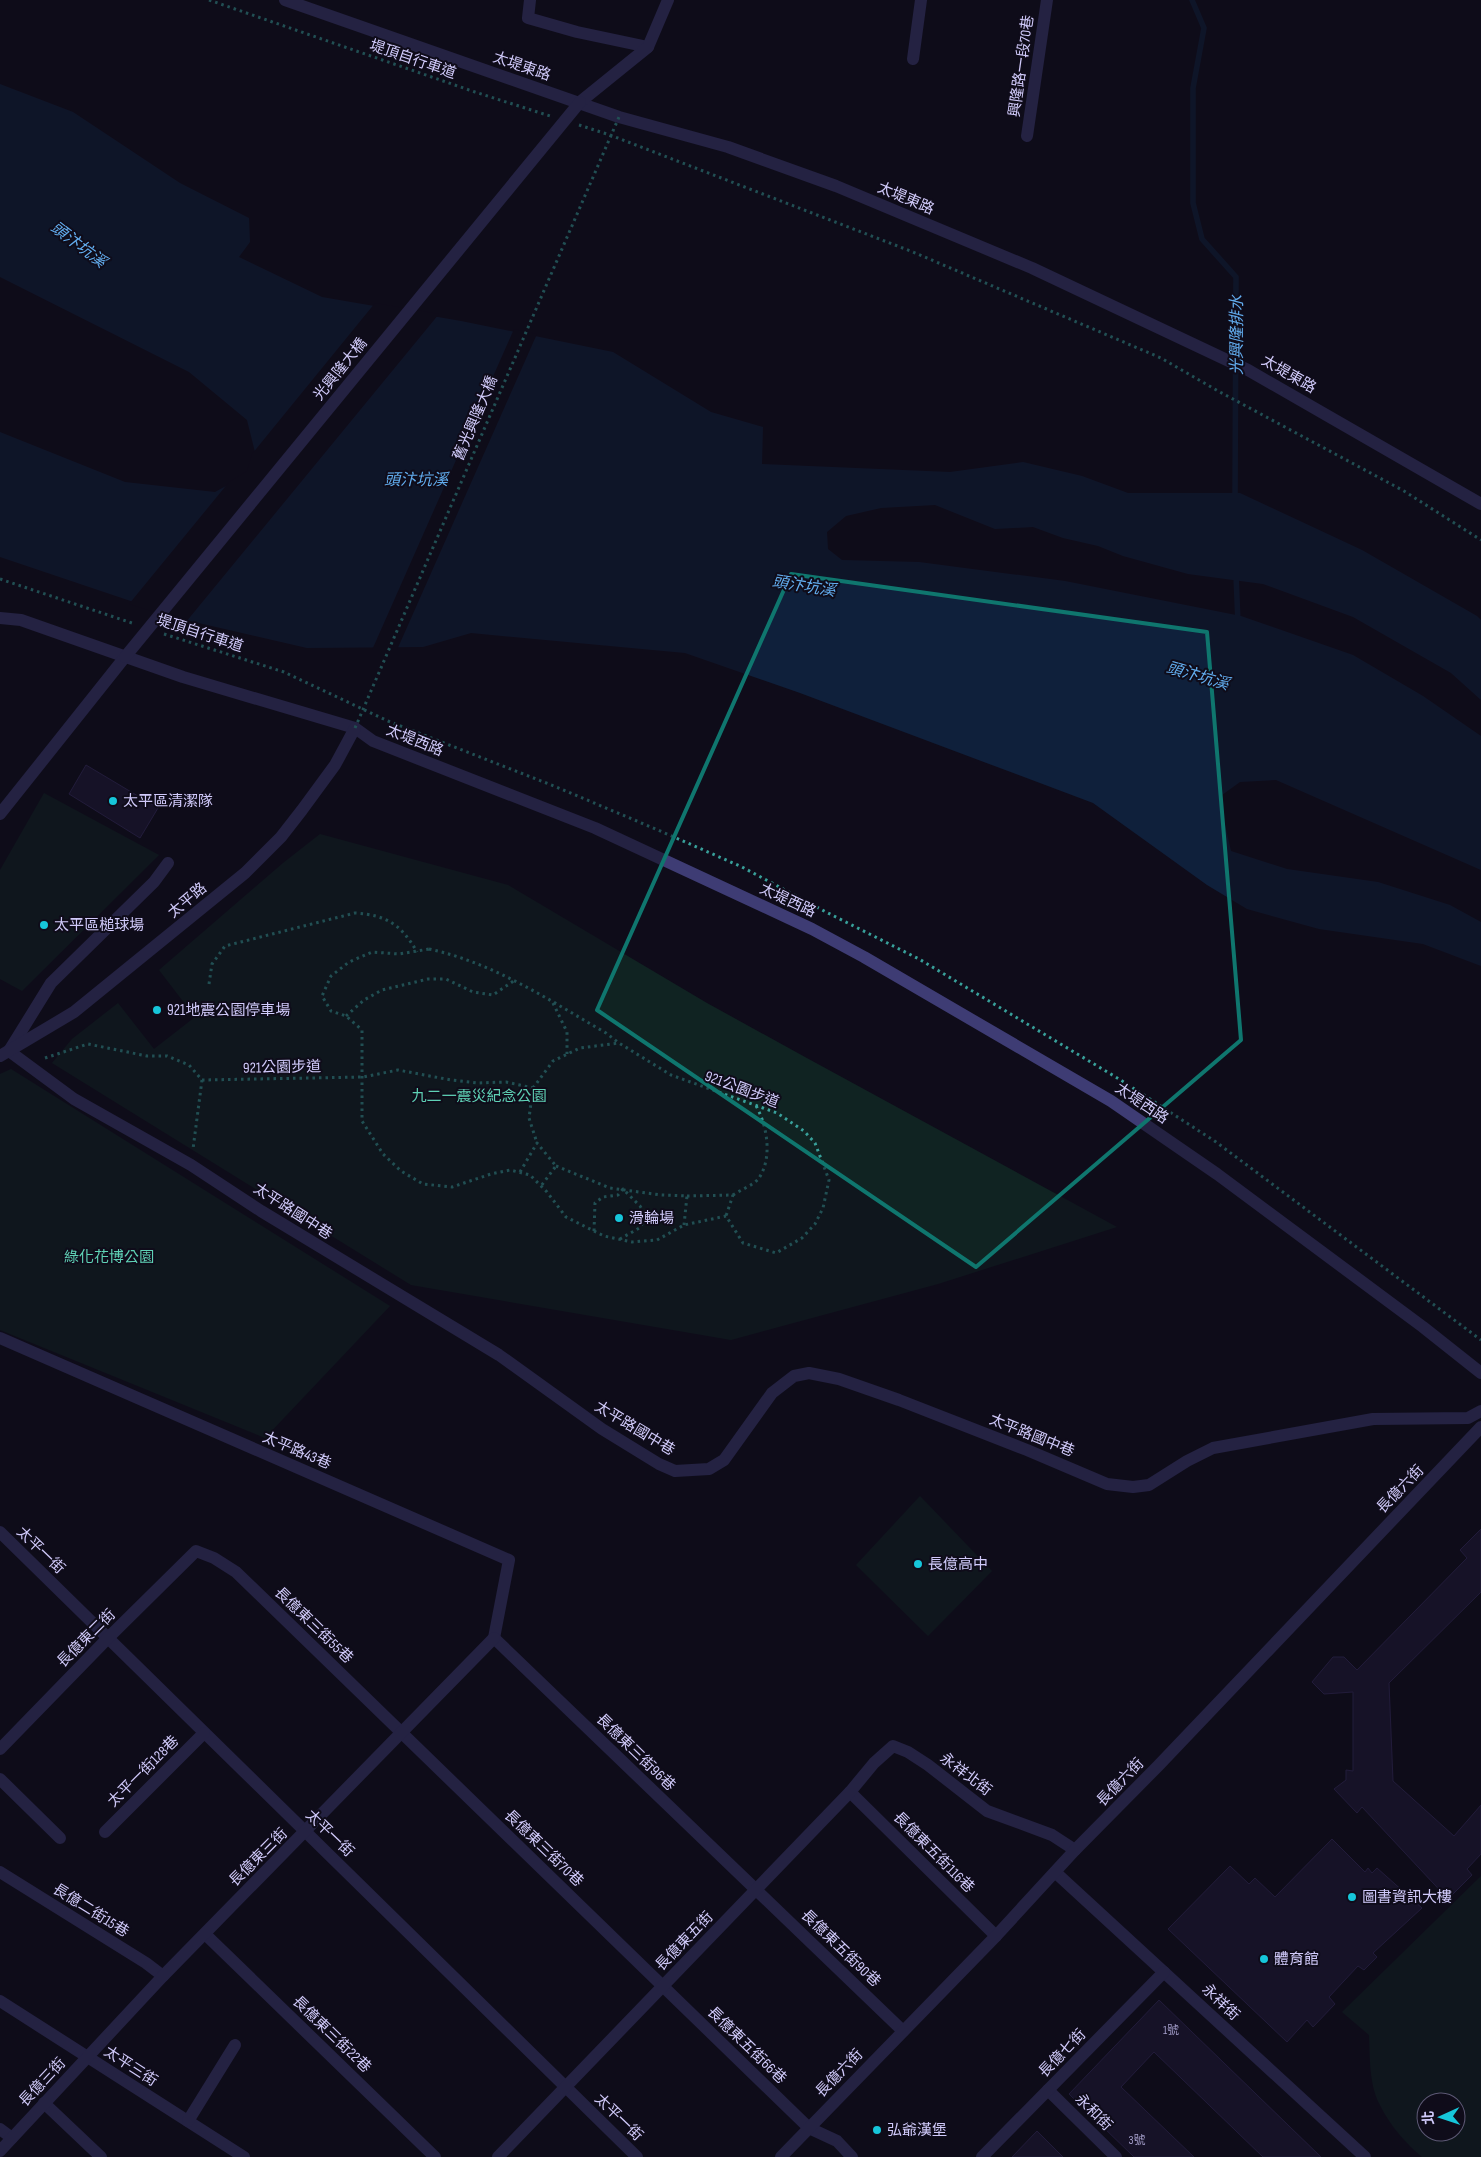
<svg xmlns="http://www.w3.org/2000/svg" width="1481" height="2157" viewBox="0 0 1481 2157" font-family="'Sofia Sans Condensed','Noto Sans TC',sans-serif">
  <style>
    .green { fill: #102322; fill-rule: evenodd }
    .water { fill: #0f203b }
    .pier { fill: #0f0c1a }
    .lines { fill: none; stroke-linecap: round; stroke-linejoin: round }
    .stream { stroke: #0f203b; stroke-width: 5.5 }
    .building { fill: #201a39; stroke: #392e62 }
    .path { stroke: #38a09a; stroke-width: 3; stroke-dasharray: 2.5 4; stroke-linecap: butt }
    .minor { stroke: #3e3c74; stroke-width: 12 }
    .path-bridge { stroke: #38a09a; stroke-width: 3; stroke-dasharray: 2.5 4; stroke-linecap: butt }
    .minor-bridge { stroke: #3e3c74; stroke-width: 12 }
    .marked { fill: none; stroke: #0f766e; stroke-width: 4; stroke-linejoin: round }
    .poi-dot { fill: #16c6da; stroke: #0f0c1a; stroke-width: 2 }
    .labels { text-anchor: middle; stroke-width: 4; stroke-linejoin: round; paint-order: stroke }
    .number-label { font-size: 12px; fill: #a49eca }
    .street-label { font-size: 15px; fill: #d0cafa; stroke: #0f0c1a }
    .poi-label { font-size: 15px; fill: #d0cafa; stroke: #0f0c1a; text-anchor: start }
    .park-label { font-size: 15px; fill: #5fd1b5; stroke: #0f0c1a }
    .water-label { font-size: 16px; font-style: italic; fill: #62adef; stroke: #0f0c1a }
  </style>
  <rect width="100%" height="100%" fill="#0f0c1a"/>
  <g class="green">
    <polygon points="44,793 159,855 22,991 0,979 0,870"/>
    <polygon points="320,834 508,885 707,1003 805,1057 1117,1227 938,1284 731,1340 411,1285 52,1063 72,1039 118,1003 154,1049 195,1017 159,970 283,863"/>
    <polygon points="11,1069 390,1306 265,1438 0,1330 0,1074"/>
    <polygon points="920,1496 992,1571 928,1636 856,1565"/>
    <path d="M1481 1876V2157H1422C1406 2144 1389 2124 1380 2105 1369 2085 1370 2057 1369 2035L1342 2012ZM1426 2102H1456V2132H1426Z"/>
  </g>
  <polygon class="water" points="0,84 73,112 180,183 249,218 250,242 239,257 322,297 461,321 613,352 711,412 763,427 762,464 950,472 1023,462 1082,476 1128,493 1240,493 1362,550 1477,616 1481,620 1481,700 1451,673 1353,617 1263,584 1188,574 1123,556 1098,546 1063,538 1033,527 995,529 935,505 881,508 846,516 827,532 828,549 842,560 919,562 1065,581 1241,616 1353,655 1423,696 1481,736 1481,870 1276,780 1240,782 1222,795 1223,816 1231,851 1287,869 1378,882 1450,905 1481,922 1481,966 1423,944 1319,929 1247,909 1207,885 1093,803 800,693 685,653 471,633 423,647 307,648 190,621 0,557 0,432 125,482 215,492 250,473 255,452 247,420 189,372 0,277"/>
  <g class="pier">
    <polygon points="375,303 439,314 186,622 129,604 229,482 247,471 252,454"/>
    <polygon points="514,329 537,334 397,650 372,650"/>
  </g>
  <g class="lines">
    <g class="stream">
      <polyline points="1192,0 1204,28 1193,88 1193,203 1202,239 1236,277 1235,500"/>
      <polyline points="1236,575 1238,623"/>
    </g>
  </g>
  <g class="building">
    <polygon points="86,765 158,808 140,838 69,794"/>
    <polygon points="1481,1529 1481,1592 1389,1683 1393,1781 1454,1836 1481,1805 1481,1854 1467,1869 1472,1875 1448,1899 1362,1807 1357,1813 1334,1789 1346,1780 1346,1770 1353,1771 1353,1692 1324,1694 1312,1682 1333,1657 1344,1657 1357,1670 1467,1558 1460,1550"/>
    <polygon points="1332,1839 1365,1872 1368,1868 1372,1873 1377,1868 1422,1908 1373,1953 1377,1957 1364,1970 1358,1966 1329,1997 1335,2004 1313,2027 1307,2020 1287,2042 1168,1929 1230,1866 1249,1884 1255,1878 1275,1897"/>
    <polygon points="1159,2000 1321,2157 1263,2157 1154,2052 1121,2087 1194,2157 1134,2157 1069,2094"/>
    <polygon points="1037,2131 1063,2157 1012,2157"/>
  </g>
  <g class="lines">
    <g class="path">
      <polyline points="209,0 475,92 550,116"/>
      <polyline points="579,125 610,135 913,252 1161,358 1218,391 1404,491 1481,540"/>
      <polyline points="0,579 132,623"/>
      <polyline points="164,634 284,672 388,721 554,786 658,830 742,867 826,912 919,959 1119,1079 1216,1142 1481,1340"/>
      <path d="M429 949C494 963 549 1000 606 1033L619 1043 671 1075 777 1113 804 1131 815 1143 829 1180 823 1208 815 1224 802 1238 776 1253 743 1243 726 1216 684 1225 657 1240 632 1242 604 1236 566 1217 547 1192 530 1175 510 1170 491 1174 452 1187 423 1184 401 1171 383 1154 362 1121V1030L346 1016 331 1011 322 996 331 976 349 962 372 952 399 954Z"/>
      <path d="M209 984 212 964 225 946 355 913C386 915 401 924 417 952"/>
      <polyline points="553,1003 567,1032 567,1054"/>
      <polyline points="346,1016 364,1000 382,990 428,979 446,979 473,992 493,995 515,980"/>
      <polyline points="45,1058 88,1044 147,1056 167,1056 189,1065 202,1080 193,1149"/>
      <polyline points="202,1080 363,1077 398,1070 451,1080 477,1083 506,1082 533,1088 529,1118 537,1143"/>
      <polyline points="533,1088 553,1061 580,1048 619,1043"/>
      <polyline points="556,1166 610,1188 661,1195 687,1196 684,1225"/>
      <polyline points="520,1172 537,1143 556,1166 541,1186"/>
      <path d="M733 1195C740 1190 754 1185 759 1178 773 1157 767 1124 755 1104"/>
      <polyline points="687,1196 733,1195 726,1216"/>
      <polyline points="594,1231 595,1203 603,1197 618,1195 623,1189 640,1206 645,1214 641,1227 620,1239"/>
    </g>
    <g class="minor">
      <polyline points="285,0 619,117 728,147 836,186 1032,268 1248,370 1481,504"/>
      <polyline points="530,0 528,18 577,32 648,47"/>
      <polyline points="913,59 921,0"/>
      <polyline points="580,102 648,47 668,0"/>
      <polyline points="1027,136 1047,0"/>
      <polyline points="0,618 21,620 183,677 355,728 373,741 595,828 812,929 864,957 1111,1101 1217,1174 1423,1327 1481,1373"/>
      <polyline points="0,814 125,657"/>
      <polyline points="168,863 154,882 51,983 9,1051 74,1099 191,1165 261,1211 499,1355 602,1429 659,1464 675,1471 709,1469 724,1460 772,1393 794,1376 809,1373 839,1379 899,1400 1027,1450 1107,1484 1133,1487 1149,1485 1187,1461 1213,1448 1373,1419 1468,1418 1481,1411"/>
      <polyline points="0,1056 74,1012 245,873 281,837 302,810 335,765 355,728"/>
      <polyline points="0,1338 509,1560 494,1638"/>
      <polyline points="0,1532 637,2157"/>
      <polyline points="494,1638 903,2031"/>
      <polyline points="0,1749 108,1638 196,1551 214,1558 236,1572 809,2128 837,2141 852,2157"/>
      <polyline points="0,1779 60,1838"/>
      <polyline points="850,1792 996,1936"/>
      <polyline points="105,1832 204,1733"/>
      <polyline points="0,1872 146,1963 163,1976"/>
      <polyline points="1055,1872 1365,2157"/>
      <polyline points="205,1934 435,2157"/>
      <polyline points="0,2001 244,2157"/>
      <polyline points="1048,2090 1116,2157"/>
      <polyline points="44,2103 101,2157"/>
      <polyline points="188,2121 235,2045"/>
      <polyline points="0,2129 12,2138"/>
      <polyline points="0,2151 163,1976 494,1638"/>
      <polyline points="498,2157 850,1792 874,1763 893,1746 908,1752 928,1765 987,1811 1052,1835 1075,1850"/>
      <polyline points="781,2157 996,1936 1075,1850 1158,1766 1481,1427"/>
      <polyline points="982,2157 1164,1972"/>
    </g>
    <polyline class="path-bridge" points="355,728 619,117"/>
    <polyline class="minor-bridge" points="125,657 580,102"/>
  </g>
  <path d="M0 0H1481V2157H0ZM791 574 1207 632 1241 1040 976 1267 597 1010Z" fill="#0f0c1a" fill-opacity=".55" fill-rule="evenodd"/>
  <path class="marked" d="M791 574 1207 632 1241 1040 976 1267 597 1010Z"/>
  <g class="poi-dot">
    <circle cx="113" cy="801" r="5"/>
    <circle cx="44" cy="925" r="5"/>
    <circle cx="157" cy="1010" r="5"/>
    <circle cx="619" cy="1218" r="5"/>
    <circle cx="918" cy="1564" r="5"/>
    <circle cx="1352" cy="1897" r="5"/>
    <circle cx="1264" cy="1959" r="5"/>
    <circle cx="877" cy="2130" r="5"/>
  </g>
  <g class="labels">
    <g class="number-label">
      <text x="1171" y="2034">1號</text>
      <text x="1137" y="2144">3號</text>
    </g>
    <g class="street-label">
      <text transform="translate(413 59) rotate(19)" y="5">堤頂自行車道</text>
      <text transform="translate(522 66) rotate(19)" y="5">太堤東路</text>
      <text transform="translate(1021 66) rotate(-82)" y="5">興隆路一段70巷</text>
      <text transform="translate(906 198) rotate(23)" y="5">太堤東路</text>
      <text transform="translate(340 369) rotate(-51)" y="5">光興隆大橋</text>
      <text transform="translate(1289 374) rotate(30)" y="5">太堤東路</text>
      <text transform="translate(475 418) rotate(-67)" y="5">舊光興隆大橋</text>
      <text transform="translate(200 633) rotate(18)" y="5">堤頂自行車道</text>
      <text transform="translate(415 740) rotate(22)" y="5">太堤西路</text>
      <text transform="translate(187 900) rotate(-40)" y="5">太平路</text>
      <text transform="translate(788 900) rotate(25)" y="5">太堤西路</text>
      <text transform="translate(282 1067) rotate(-1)" y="5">921公園步道</text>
      <text transform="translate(742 1089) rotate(21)" y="5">921公園步道</text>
      <text transform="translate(1142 1103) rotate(34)" y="5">太堤西路</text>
      <text transform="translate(293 1211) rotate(33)" y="5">太平路國中巷</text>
      <text transform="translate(635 1428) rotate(31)" y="5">太平路國中巷</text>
      <text transform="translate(1032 1435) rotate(22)" y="5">太平路國中巷</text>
      <text transform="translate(297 1450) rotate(23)" y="5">太平路43巷</text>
      <text transform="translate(1400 1489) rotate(-46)" y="5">長億六街</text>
      <text transform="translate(41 1550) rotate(44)" y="5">太平一街</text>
      <text transform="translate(314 1625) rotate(44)" y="5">長億東三街55巷</text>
      <text transform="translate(86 1638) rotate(-45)" y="5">長億東二街</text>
      <text transform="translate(636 1752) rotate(44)" y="5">長億東三街96巷</text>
      <text transform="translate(143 1771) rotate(-45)" y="5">太平一街128巷</text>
      <text transform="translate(966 1774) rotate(37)" y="5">永祥北街</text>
      <text transform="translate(1120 1782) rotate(-46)" y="5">長億六街</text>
      <text transform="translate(330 1833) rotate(44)" y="5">太平一街</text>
      <text transform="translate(544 1848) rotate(44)" y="5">長億東三街70巷</text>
      <text transform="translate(934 1852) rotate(45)" y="5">長億東五街116巷</text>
      <text transform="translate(258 1857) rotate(-45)" y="5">長億東三街</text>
      <text transform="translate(91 1910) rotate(32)" y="5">長億二街15巷</text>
      <text transform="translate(684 1941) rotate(-46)" y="5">長億東五街</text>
      <text transform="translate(841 1948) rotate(44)" y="5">長億東五街90巷</text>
      <text transform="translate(1221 2002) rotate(43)" y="5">永祥街</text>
      <text transform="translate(332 2034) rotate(44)" y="5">長億東三街22巷</text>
      <text transform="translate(747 2045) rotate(44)" y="5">長億東五街66巷</text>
      <text transform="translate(1062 2053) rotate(-46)" y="5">長億七街</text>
      <text transform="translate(131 2066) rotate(33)" y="5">太平三街</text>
      <text transform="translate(839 2073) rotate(-46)" y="5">長億六街</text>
      <text transform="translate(42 2082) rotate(-47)" y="5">長億三街</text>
      <text transform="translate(1094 2112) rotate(45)" y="5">永和街</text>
      <text transform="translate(619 2117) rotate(44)" y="5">太平一街</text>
    </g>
    <g class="poi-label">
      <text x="123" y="806">太平區清潔隊</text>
      <text x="54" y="930">太平區槌球場</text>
      <text x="167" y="1015">921地震公園停車場</text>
      <text x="629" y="1223">滑輪場</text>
      <text x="928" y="1569">長億高中</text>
      <text x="1362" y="1902">圖書資訊大樓</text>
      <text x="1274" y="1964">體育館</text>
      <text x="887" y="2135">弘爺漢堡</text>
    </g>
    <g class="park-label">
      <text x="479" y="1101">九二一震災紀念公園</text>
      <text x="109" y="1262">綠化花博公園</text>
    </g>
    <g class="water-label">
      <text transform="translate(79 244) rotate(37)" y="6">頭汴坑溪</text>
      <text transform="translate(1236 335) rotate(-90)" y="6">光興隆排水</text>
      <text x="416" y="485">頭汴坑溪</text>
      <text transform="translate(804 585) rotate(9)" y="6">頭汴坑溪</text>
      <text transform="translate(1198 675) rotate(16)" y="6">頭汴坑溪</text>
    </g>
  </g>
  <g transform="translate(1441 2117) rotate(267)"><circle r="24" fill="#0f0c1a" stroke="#5c5874"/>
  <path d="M0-4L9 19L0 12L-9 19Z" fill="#16c6da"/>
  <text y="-8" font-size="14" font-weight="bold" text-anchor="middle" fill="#d0cafa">北</text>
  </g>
</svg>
